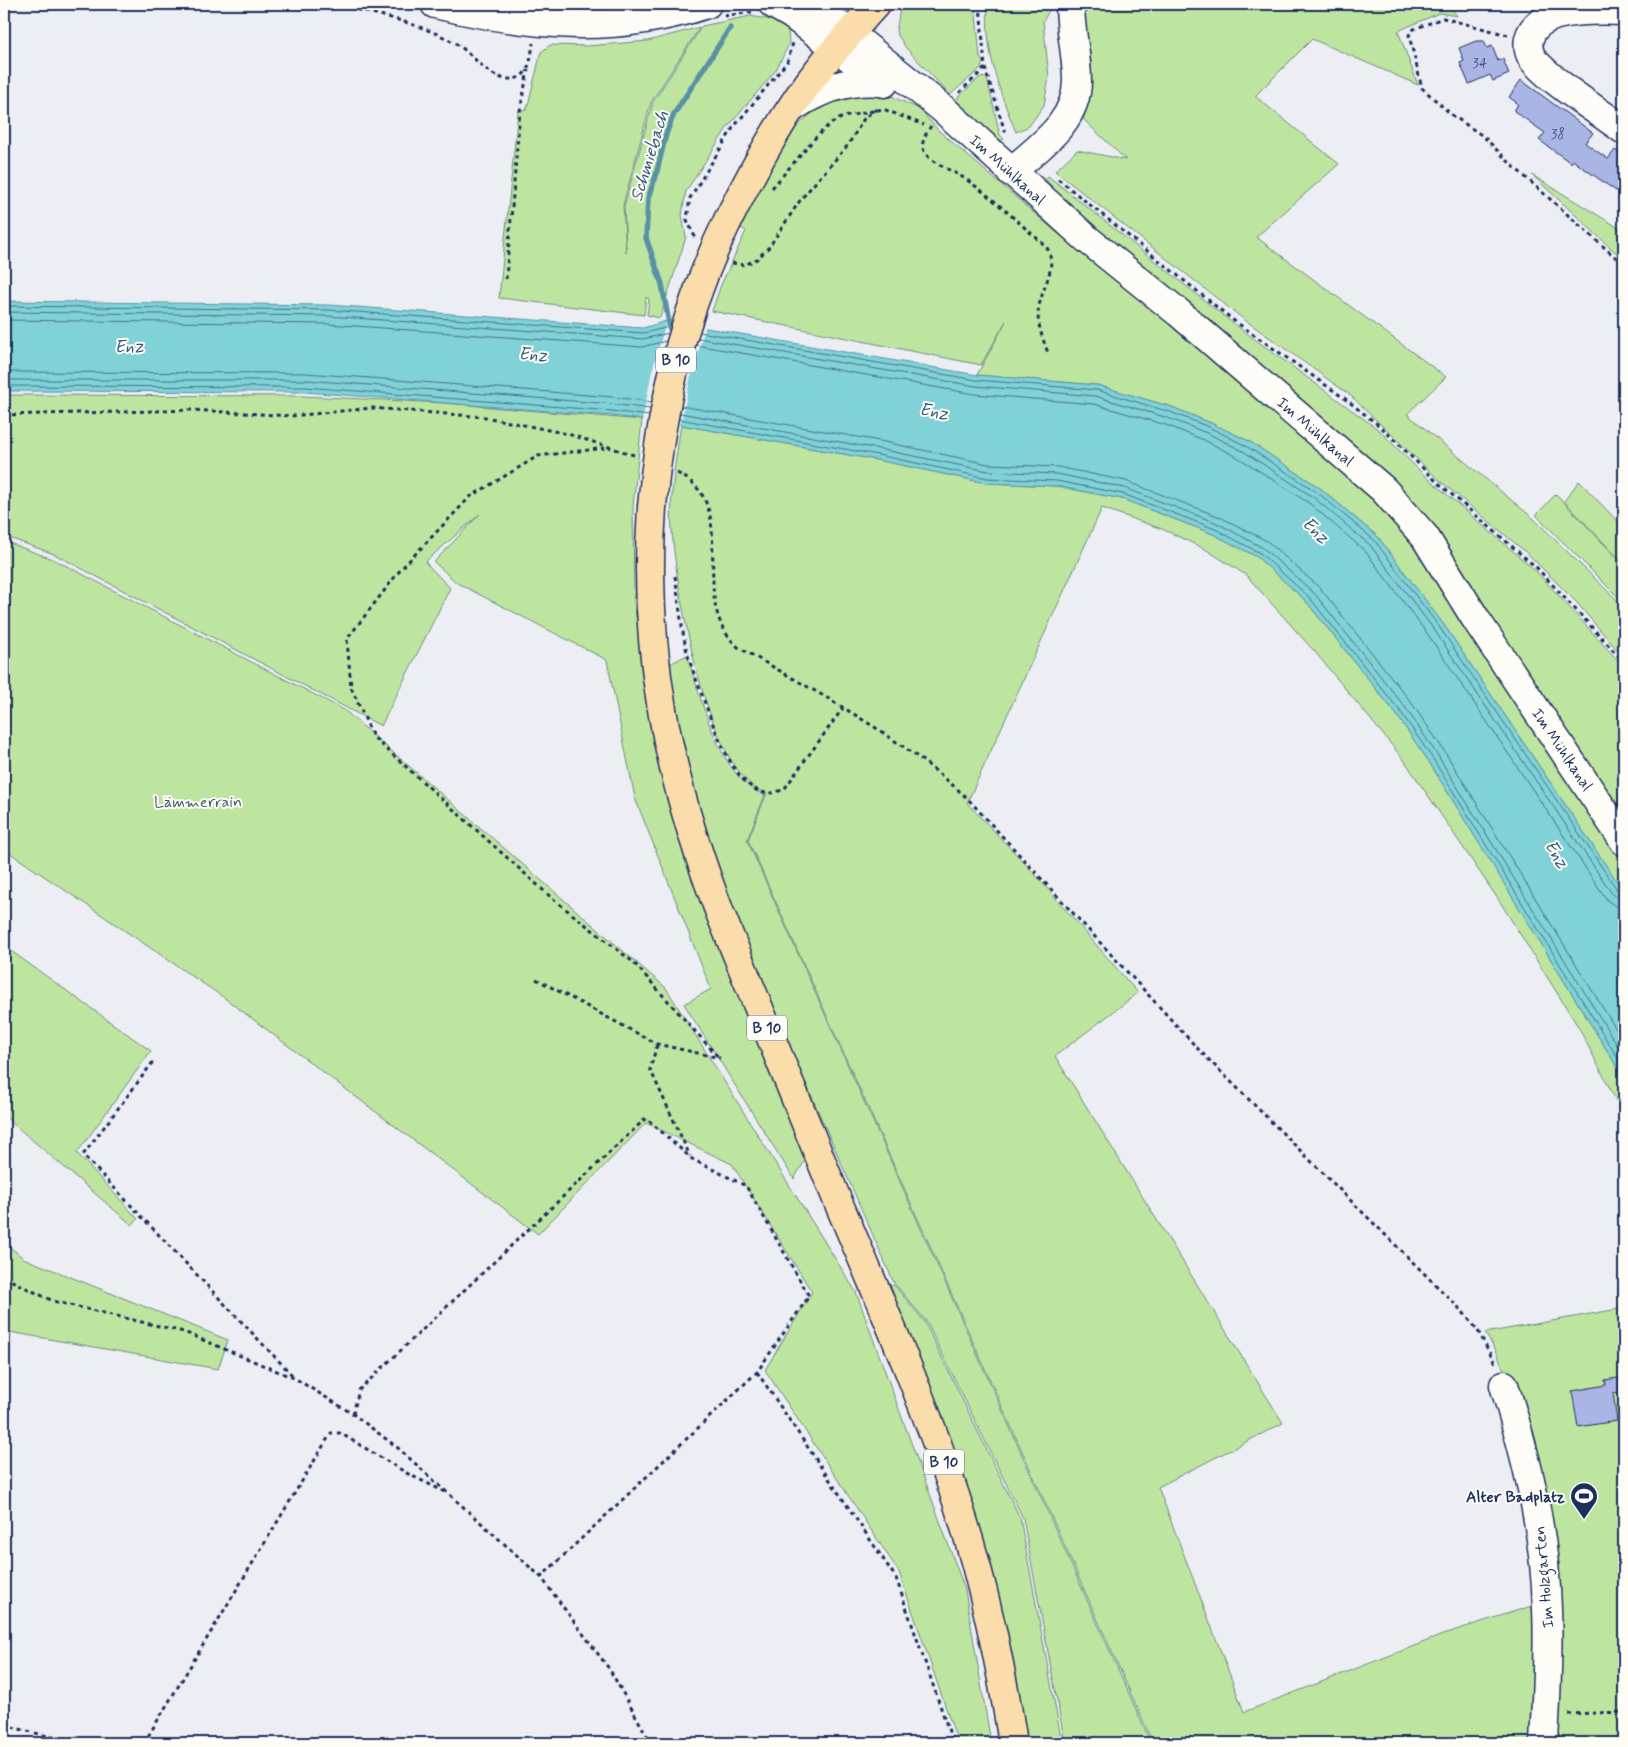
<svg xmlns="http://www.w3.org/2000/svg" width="1628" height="1747" viewBox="0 0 1628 1747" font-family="Mynerve,sans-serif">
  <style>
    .green { fill: #bee5a0; stroke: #6c8a7f }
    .water { fill: #80d2d6; stroke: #5891a6 }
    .pier { fill: #eceef3 }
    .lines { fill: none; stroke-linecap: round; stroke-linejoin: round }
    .shore { stroke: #43708e; stroke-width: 1 }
    .stream { stroke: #5891a6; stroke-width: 5.5 }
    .building { fill: #aab5e5; stroke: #1b2f5e }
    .minor-casing { stroke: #1b2f5e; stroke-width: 31 }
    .major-casing { stroke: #1b2f5e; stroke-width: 31 }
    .path { stroke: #1b2f5e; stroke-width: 3; stroke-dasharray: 4 4; stroke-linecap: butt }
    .minor { stroke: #fdfcf7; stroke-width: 28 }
    .major { stroke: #fbdcab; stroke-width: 28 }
    .major-bridge-casing { stroke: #1b2f5e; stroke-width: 31; stroke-linecap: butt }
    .major-bridge { stroke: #fbdcab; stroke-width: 28 }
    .labels { text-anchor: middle; stroke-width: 4; stroke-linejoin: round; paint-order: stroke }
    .number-label { font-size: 14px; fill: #3f5080 }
    .shield { fill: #fdfcf7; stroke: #5f6c8c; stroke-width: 1 }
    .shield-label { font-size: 15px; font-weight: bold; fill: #1b2f5e }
    .street-label { font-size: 16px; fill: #1b2f5e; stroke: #fdfcf7 }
    .park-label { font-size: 16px; fill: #445c6e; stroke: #fdfcf7 }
    .poi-label { font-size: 16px; font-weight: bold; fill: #1b2f5e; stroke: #fdfcf7; text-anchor: end }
    .water-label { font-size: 18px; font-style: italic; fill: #34587c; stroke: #fdfcf7 }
  </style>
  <rect width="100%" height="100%" fill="#eceef3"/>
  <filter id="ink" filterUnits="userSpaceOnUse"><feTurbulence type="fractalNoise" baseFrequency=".02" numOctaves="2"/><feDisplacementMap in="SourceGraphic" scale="10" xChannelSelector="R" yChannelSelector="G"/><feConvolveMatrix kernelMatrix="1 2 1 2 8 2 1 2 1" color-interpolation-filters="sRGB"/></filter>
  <g filter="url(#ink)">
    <g class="green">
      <polygon points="901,4 975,4 980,57 983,62 981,68 950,95 906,48 896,32"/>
      <path d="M988 4H1053L1043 21 1049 77 1044 105 1029 126 1016 132C999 92 984 48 988 4Z"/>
      <path d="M1078 4H1449L1457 16 1439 13 1398 31 1418 85 1312 39 1255 96 1339 164 1256 237 1446 377 1407 414 1533 518 1624 607V658L1577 603 1528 554 1439 480 1350 395 1242 318 1055 171 1077 150 1126 160 1083 119C1099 81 1090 41 1078 4Z"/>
      <polygon points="750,16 778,21 788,29 789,44 776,70 727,128 686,191 682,215 686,237 660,318 647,315 649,299 646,297 644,315 499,298 518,111 527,109 541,52 550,45 587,46 648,41 700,27 651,102 623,205 626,252 624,206 653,102 702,26"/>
      <polygon points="980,77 987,78 1000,135 1004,139 1002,141 991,135 955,100"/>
      <path d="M860 93 889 95 919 109 939 131 1055 231 1168 322 1373 500 1413 546 1624 861V892L1444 625 1378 537 1320 488 1249 441 1211 423 1172 407 1097 385 977 375 1006 321 981 365 712 311 721 285 746 231 738 226 789 136C810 110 828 102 860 93Z"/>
      <polygon points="1532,175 1624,231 1624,260"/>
      <polygon points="1048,176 1234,324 1379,430 1422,473 1536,571 1624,667 1624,820 1436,537 1062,198 1045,179"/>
      <polygon points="4,395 303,396 444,403 642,420 633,506 634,602 659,771 736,981 808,1155 794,1179 684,1004 711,989 635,798 607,660 457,583 434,562 480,514 425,562 450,588 381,726 54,554 4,536"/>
      <path d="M681 425 877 460 986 483 1056 486 1122 499 1213 534 1257 557 1305 600 1396 714 1429 762 1624 1078V1116L1579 1028 1500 902 1404 760 1315 652 1246 575 1205 549 1162 529 1102 508 967 803 1033 872 1138 993 1055 1056 1283 1423 1158 1487 1244 1712 1453 1631 1541 1603 1540 1707H1551C1554 1608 1550 1512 1520 1417 1511 1387 1502 1359 1485 1333L1624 1308V1743H1153L748 840 767 793C707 779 676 585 672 531 669 496 676 459 681 425Z"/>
      <polygon points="1579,481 1624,528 1624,564 1564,501"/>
      <polygon points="1556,494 1624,565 1624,603 1536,515"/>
      <polygon points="4,541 55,560 344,710 666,988 856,1292 965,1590 991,1743 958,1743 899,1572 765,1370 812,1292 732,1164 646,1123 538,1234 226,999 4,849"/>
      <path d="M687 655C701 697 718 778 765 795L747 840 1151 1743H1065L1023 1518 926 1321 894 1283 753 963 701 824 684 772 666 666Z"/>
      <polygon points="4,946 151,1051 77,1153 138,1219 132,1225 4,1116"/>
      <polygon points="4,1242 23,1258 228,1340 218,1369 4,1331"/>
      <polygon points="894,1285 924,1321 1020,1518 1062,1743 1026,1743 888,1286"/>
    </g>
    <polygon class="water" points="4,301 329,305 643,328 666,321 977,375 1097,385 1172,407 1211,423 1249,441 1320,488 1378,537 1444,625 1624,892 1624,1078 1429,762 1396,714 1305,600 1257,557 1213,534 1122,499 1056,486 986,483 877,460 681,425 612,416 305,392 4,391"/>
    <polygon class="pier" points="667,319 706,325 690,380 680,427 642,422 652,371"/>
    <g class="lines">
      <g class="shore">
        <polyline points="4,306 329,310 643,333 670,327"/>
        <polyline points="4,312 328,316 643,339 669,333"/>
        <polyline points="4,320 328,324 642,347 666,341"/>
        <polyline points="700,332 976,380 1097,390 1170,412 1209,427 1246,446 1317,492 1375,541 1440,628 1618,891 1624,894"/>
        <polyline points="698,338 975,386 1095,396 1168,418 1207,433 1243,451 1313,497 1370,545 1435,631 1613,895 1624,900"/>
        <polyline points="696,345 974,394 1094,404 1166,425 1204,440 1239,458 1309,503 1365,551 1429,636 1607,900 1615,906 1624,908"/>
        <polyline points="4,372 306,373 613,397 652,402"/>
        <polyline points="4,380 306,380 612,404 650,409"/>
        <polyline points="4,386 305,387 612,411 649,416"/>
        <polyline points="681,406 880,441 988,464 1058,467 1126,481 1220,517 1267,541 1320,588 1411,702 1445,752 1624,1042"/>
        <polyline points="680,413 879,449 988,471 1057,474 1125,488 1217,523 1263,548 1314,593 1405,707 1438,756 1624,1056"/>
        <polyline points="679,419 878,455 987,478 1057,481 1123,494 1215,529 1260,553 1309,597 1400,711 1433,759 1624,1068"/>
      </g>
      <polyline class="stream" points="670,329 662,284 646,238 648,198 656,175 666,134 674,114 730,28"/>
    </g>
    <g class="building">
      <polygon points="1476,41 1484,41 1487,48 1492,46 1498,61 1503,59 1509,74 1493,81 1490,75 1469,84 1460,63 1464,61 1459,48"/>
      <polygon points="1521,80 1593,133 1585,143 1608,159 1615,150 1624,156 1624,180 1616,191 1575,162 1573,160 1571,163 1539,140 1545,133 1514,111 1518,104 1509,97"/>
      <polygon points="1624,1377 1624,1391 1613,1393 1617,1421 1578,1427 1572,1391 1606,1385 1605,1380"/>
    </g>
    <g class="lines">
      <g class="minor-casing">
        <g id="minor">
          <path d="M435 4C530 26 613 35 707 4"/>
          <polyline points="773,4 792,15 884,83"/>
          <polyline points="813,4 943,109 1087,239 1179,313 1384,490 1425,537 1477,621 1624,841"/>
          <path d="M1624 11C1599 10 1536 7 1529 39 1527 48 1530 57 1536 63 1559 87 1597 110 1624 130"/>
          <path d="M793 107C820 89 848 79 881 82"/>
          <path d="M1011 172C1038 147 1077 123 1077 81 1077 55 1070 30 1070 4"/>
          <path d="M1504 1385C1527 1458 1545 1532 1547 1609 1549 1654 1546 1699 1544 1743"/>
        </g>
      </g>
      <g class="major-casing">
        <g id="major">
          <path d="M728 220C755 166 785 111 823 64 840 43 858 24 876 4"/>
          <path d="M652 507C642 654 668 777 720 913 759 1008 797 1103 836 1197 880 1301 927 1406 961 1514 985 1589 1001 1666 1013 1743"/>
        </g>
      </g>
      <g class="path">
        <path d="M334 4C375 14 422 23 458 45 475 56 490 81 512 79 530 78 531 57 533 43"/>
        <polyline points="980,4 985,68 1005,132"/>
        <polyline points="724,16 753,12"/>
        <polyline points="1508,35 1443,18 1414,29 1409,35 1422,88 1452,115 1483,136 1513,166 1624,265"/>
        <polyline points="959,93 985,68"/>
        <path d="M931 126C926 133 920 143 924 151 929 162 949 169 959 175 990 194 1018 223 1046 246 1060 268 1039 290 1038 314 1038 327 1044 343 1049 355"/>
        <polyline points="1058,179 1233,320 1344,398 1381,427 1435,480 1537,568 1624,662"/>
        <polyline points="772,188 816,137 830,124 843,117 883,109 924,125"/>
        <polyline points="695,237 687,220 690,198 733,128 787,62 793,43"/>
        <polyline points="732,263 745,265 757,259 769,247 801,199 848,145 865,117 877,109"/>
        <polyline points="506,279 520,111 528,70"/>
        <polyline points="4,415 192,410 292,416 372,408 485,417 568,434 637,456"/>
        <polyline points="605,448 538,456 470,497 401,569 347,639 351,687 373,737 553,899 633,962 720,1059"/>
        <path d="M677 473C745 505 684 600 738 647 818 693 901 736 968 799L1200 1051 1462 1311 1477 1329 1496 1365"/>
        <path d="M675 576C679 601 681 627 687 652 691 667 697 681 702 695 713 724 741 816 785 788L843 708"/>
        <polyline points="536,979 657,1044 720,1058"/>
        <polyline points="657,1045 650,1069 690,1156"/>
        <polyline points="153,1062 83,1155 294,1377"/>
        <polyline points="4,1277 53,1301 184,1332 296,1379 353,1414 398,1448 541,1577 610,1670 651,1743"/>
        <polyline points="757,1372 896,1578 953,1743"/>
        <polyline points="353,1414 359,1390 646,1118 692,1159 746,1186 809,1296 757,1372 541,1577"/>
        <polyline points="1568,1714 1624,1712"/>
        <polyline points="4,1725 75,1743"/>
        <polyline points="144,1743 331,1433 340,1433 410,1475 445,1492"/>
      </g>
      <use href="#minor" class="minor"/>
      <use href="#major" class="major"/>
      <g class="major-bridge-casing">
        <path id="major-bridge" d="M652 507C660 407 684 310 728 220"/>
      </g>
      <use href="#major-bridge" class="major-bridge"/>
    </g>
  </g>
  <defs>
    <g id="stadium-pin" transform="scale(1.4375)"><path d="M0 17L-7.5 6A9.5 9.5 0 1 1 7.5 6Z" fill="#1b2f5e" stroke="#fdfcf7"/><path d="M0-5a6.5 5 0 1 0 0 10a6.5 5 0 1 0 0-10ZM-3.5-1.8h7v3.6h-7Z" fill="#fff"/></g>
  </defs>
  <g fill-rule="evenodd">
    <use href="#stadium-pin" x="1584" y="1496"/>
  </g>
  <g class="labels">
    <g class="number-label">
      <text x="1480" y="67">34</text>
      <text x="1558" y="138">38</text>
    </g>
    <g class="shield">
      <rect x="656" y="347.5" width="40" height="25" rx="4"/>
      <rect x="747" y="1015.5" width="40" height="25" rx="4"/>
      <rect x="924" y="1449.5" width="40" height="25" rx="4"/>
    </g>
    <g class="shield-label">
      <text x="676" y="365">B 10</text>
      <text x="767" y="1033">B 10</text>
      <text x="944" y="1467">B 10</text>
    </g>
    <g class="street-label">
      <text transform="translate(1008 169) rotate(42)" y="6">Im Mühlkanal</text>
      <text transform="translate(1316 431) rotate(41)" y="6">Im Mühlkanal</text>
      <text transform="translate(1563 749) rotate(56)" y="6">Im Mühlkanal</text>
      <text transform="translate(1543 1577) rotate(-95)" y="6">Im Holzgarten</text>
    </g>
    <g class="park-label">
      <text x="198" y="807">Lämmerrain</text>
    </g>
    <g class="poi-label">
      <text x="1565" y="1502">Alter Badplatz</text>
    </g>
    <g class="water-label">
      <text transform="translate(649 156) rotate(-73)" y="6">Schmiebach</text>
      <text transform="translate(129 346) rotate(-2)" y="6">Enz</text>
      <text transform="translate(533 354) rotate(4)" y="6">Enz</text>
      <text transform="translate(934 411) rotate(10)" y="6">Enz</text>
      <text transform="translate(1316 530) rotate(43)" y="6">Enz</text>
      <text transform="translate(1557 854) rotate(58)" y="6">Enz</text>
    </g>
  </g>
  <rect width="1628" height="1747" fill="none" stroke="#fdfcf7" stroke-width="20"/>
  <rect x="10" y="10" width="1608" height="1727" fill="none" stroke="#1b2f5e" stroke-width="2" filter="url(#ink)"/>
</svg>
